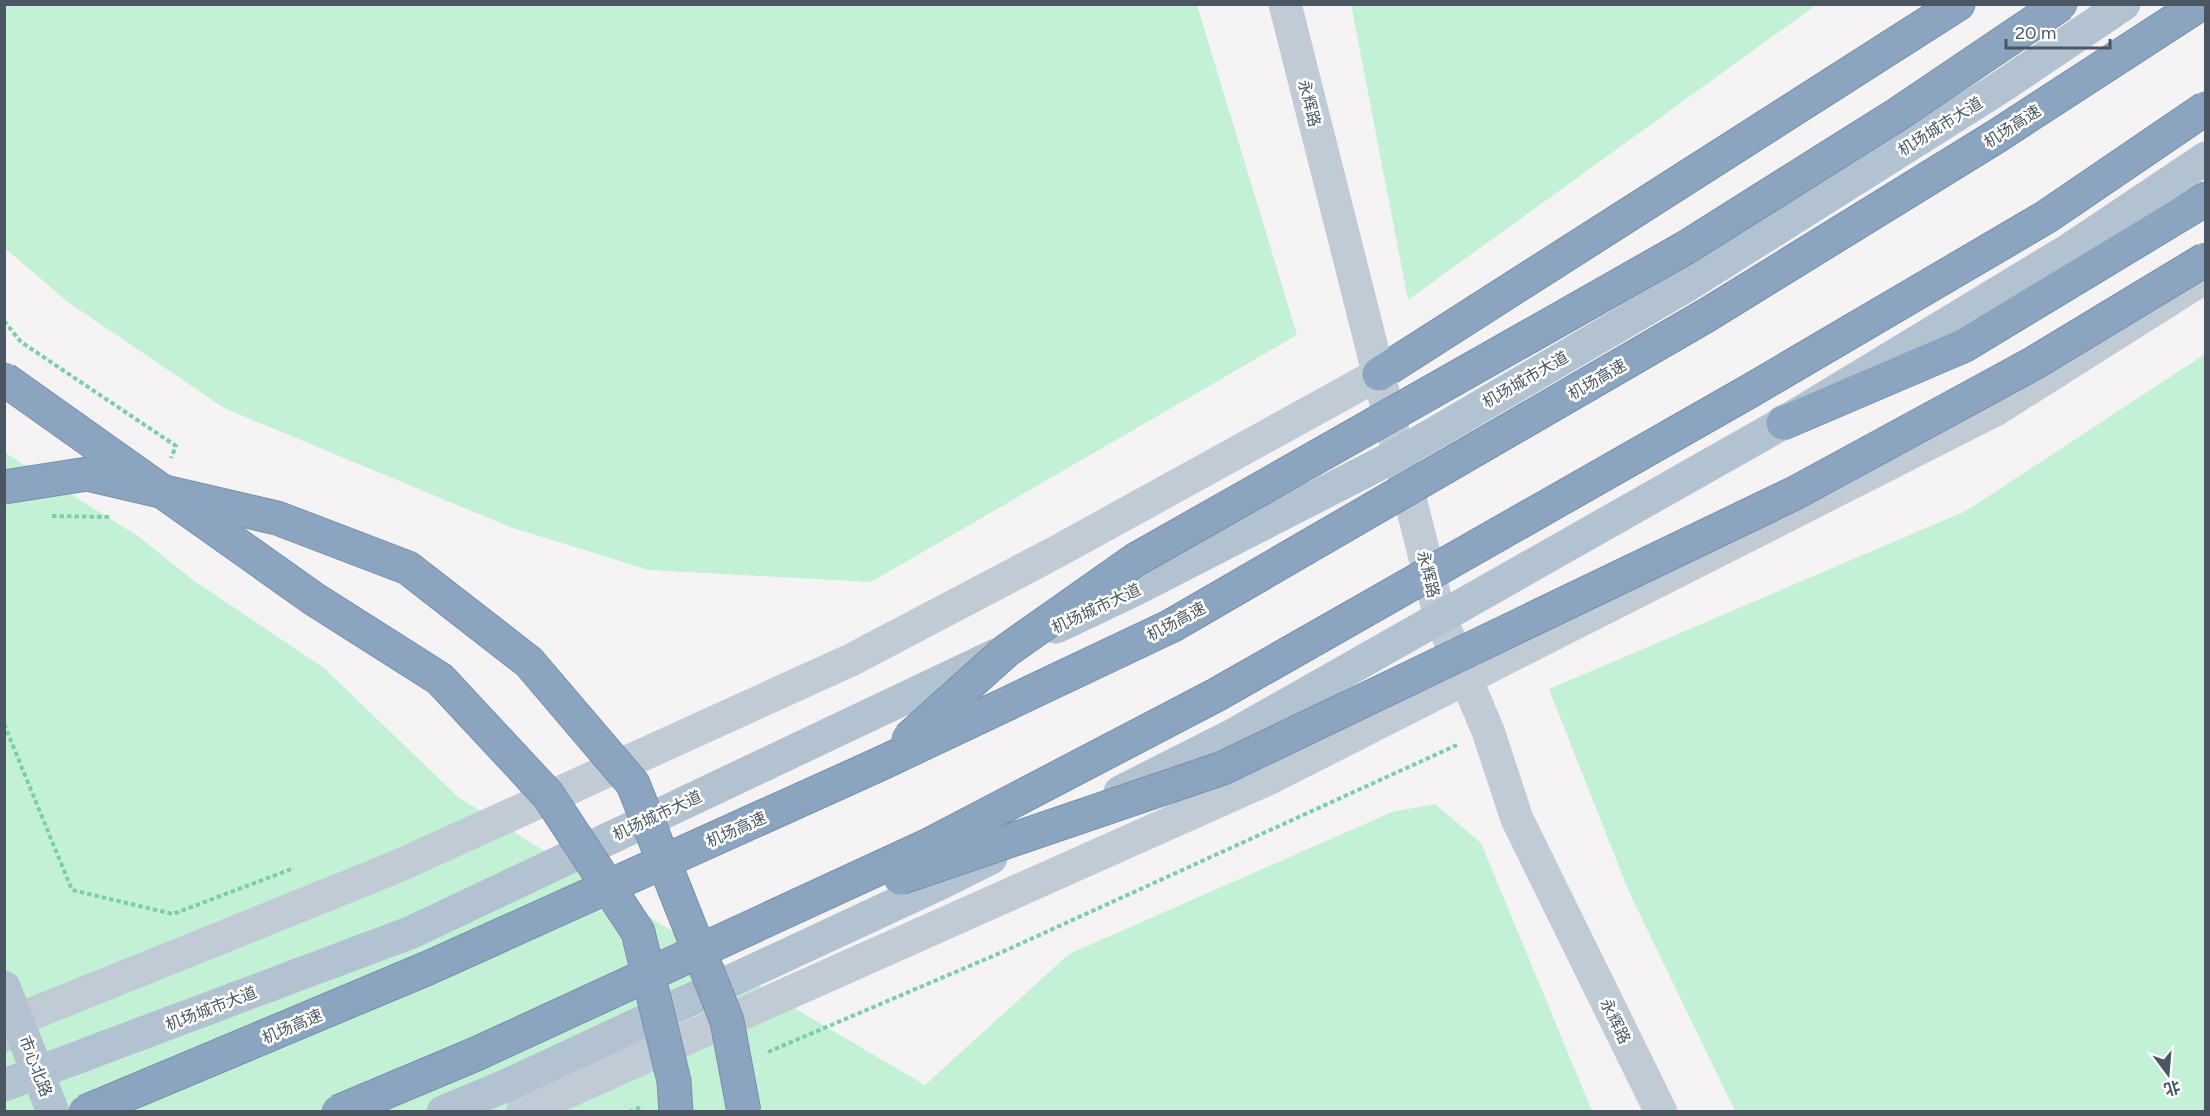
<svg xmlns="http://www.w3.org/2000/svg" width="2210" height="1116" viewBox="0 0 2210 1116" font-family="Figtree,'Noto Sans SC',sans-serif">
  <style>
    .green { fill: #c3f1d5 }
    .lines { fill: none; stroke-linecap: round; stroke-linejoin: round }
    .highway-casing { stroke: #7690ad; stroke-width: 35 }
    .path { stroke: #7ad0a6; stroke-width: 4; stroke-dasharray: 4.5 3; stroke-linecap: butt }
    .secondary { stroke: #c1cbd6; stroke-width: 33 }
    .primary { stroke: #b3c2d1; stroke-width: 33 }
    .highway { stroke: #8ba5c1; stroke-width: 33 }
    .highway-bridge-casing { stroke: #7690ad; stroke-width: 35; stroke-linecap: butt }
    .highway-bridge { stroke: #8ba5c1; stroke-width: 33 }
    .labels { text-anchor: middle; stroke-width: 5; stroke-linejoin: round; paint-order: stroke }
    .street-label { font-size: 16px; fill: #4a5661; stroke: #fff }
  </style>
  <rect width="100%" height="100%" fill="#f5f3f3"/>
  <g class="green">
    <polygon points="5,4 1197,5 1297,335 871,582 649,570 510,527 224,408 68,302 5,248"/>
    <polygon points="1351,4 1816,4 1816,5 1408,300"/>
    <polygon points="2205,354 2205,1111 1735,1111 1629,892 1549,689 1966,511"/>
    <polygon points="4,452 139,537 193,580 324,668 458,797 806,1015 925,1085 1069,954 1392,812 1435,804 1481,843 1592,1111 5,1111"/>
  </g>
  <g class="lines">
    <g class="highway-casing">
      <g id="highway">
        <polyline points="1379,374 1958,4"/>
        <polyline points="1783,423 1963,346 2206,199"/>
      </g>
    </g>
    <g class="path">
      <polyline points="4,321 21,342 176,446 171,458"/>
      <polyline points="52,516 110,517"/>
      <polyline points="4,724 72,890 173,914 294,868"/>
      <polyline points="768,1052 1000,953 1457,745"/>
      <polyline points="629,1112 643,1106"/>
    </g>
    <g class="secondary">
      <polyline points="1285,4 1440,617 1488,731 1517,819 1661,1112"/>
      <polyline points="4,1035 17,1020 396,867 851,660 1058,551 1379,374"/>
      <polyline points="522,1112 1268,779 1995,410 2199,281"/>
    </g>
    <g class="primary">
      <polyline points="1056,627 1136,589 1399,454 1686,286 2001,87 2124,4"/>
      <polyline points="1120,792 1231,736 1783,423 2070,249 2206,158"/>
      <polyline points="4,987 53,1112"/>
      <polyline points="4,1085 412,932 996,655"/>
      <polyline points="443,1112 505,1086 941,883 991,858"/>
    </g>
    <use href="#highway" class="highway"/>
    <g class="highway-bridge-casing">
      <g id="highway-bridge">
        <polyline points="4,379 314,599 440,679 548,795 638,932 674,1081 676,1112"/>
        <polyline points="4,487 87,474 277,518 408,568 529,662 633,784 727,1021 744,1112"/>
        <polyline points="908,739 1006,651 1135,560 1685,248 1898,114 2061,4"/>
        <polyline points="900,878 1223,768 1795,493 2034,363 2206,259"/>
        <polyline points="85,1112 428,968 882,763 1171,626 1707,315 1997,136 2200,4"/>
        <polyline points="338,1112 476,1054 927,846 1216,695 1748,392 2046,217 2206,108"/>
      </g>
    </g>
    <use href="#highway-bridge" class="highway-bridge"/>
  </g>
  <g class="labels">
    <g class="street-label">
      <text transform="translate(1310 103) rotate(76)" y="6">永辉路</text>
      <text transform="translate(1940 126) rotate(-32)" y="6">机场城市大道</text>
      <text transform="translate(2012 126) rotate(-33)" y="6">机场高速</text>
      <text transform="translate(1525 379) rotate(-30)" y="6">机场城市大道</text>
      <text transform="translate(1597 379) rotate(-30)" y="6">机场高速</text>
      <text transform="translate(1429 574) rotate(76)" y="6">永辉路</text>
      <text transform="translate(1096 608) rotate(-25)" y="6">机场城市大道</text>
      <text transform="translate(1176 621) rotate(-28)" y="6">机场高速</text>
      <text transform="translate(657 815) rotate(-25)" y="6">机场城市大道</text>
      <text transform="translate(736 829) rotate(-24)" y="6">机场高速</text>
      <text transform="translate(211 1008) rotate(-21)" y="6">机场城市大道</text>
      <text transform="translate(1616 1021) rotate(64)" y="6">永辉路</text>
      <text transform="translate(292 1026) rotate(-23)" y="6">机场高速</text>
      <text transform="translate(36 1066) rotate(69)" y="6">市心北路</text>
    </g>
  </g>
  <rect width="2210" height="1116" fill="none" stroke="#4a5661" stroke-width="12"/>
  <g transform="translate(2168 1074) rotate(164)" stroke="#ffffff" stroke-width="4.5" paint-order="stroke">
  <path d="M0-4.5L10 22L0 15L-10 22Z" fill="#4a5661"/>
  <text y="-9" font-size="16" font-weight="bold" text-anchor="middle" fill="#4a5661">北</text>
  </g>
  <path d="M2006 39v9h104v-9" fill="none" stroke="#4a5661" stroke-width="3"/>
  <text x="2015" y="39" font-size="18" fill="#4a5661" stroke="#ffffff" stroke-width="4.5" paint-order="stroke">20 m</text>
</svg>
